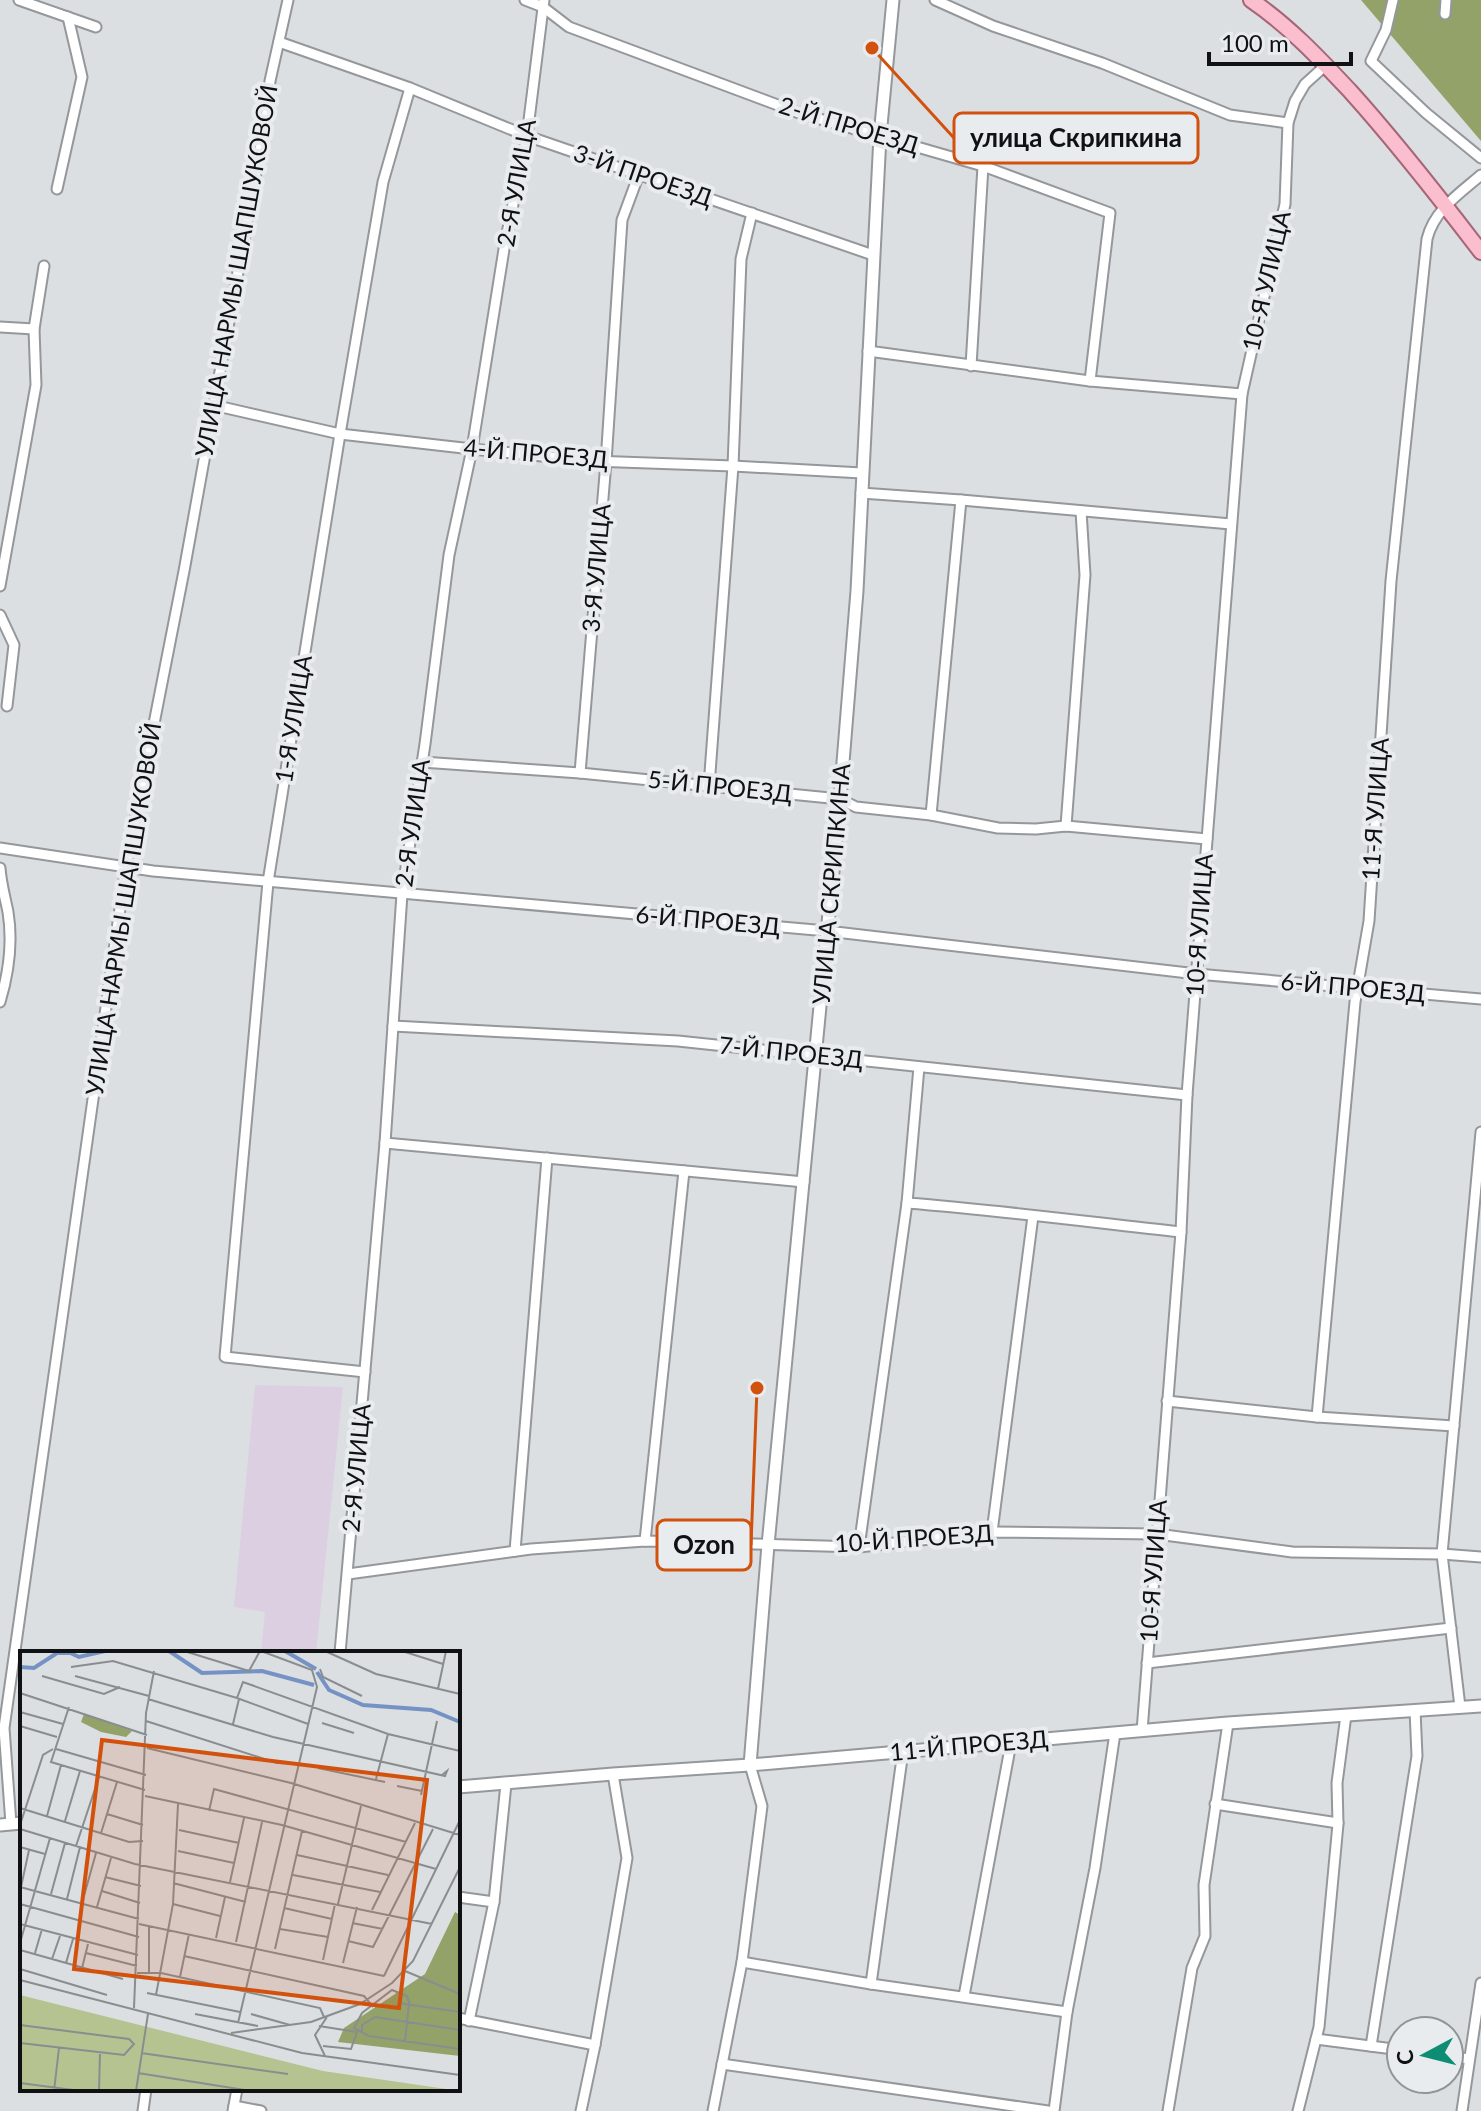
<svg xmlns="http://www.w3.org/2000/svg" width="1481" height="2111" viewBox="0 0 1481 2111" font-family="Lato,sans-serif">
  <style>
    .education { fill: #ddcfe2 }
    .forest { fill: #93a268 }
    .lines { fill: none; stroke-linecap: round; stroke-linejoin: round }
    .minor-casing { stroke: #94979b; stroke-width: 13 }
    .tertiary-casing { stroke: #94979b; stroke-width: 15 }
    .primary-casing { stroke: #a66677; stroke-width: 18 }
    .minor { stroke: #fff; stroke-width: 9 }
    .tertiary { stroke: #fff; stroke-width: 11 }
    .primary { stroke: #fabece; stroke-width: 14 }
    .labels { text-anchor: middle; stroke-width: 8; stroke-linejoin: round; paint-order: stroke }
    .street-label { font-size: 24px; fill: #101112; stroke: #e8ecef }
    .inset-river { fill: none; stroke: #7692c4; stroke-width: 4 }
    .inset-road { fill: none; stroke: #8a8d8f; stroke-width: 2 }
    .view { fill: #d2520d; fill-opacity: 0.15; stroke: #d2520d; stroke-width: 4 }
    .inset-edge { fill: none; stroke: #101112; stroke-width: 4 }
    .leader { fill: none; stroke: #d2520d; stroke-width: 3 }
    .callout-dot { fill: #d2520d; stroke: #e8ecef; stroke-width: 3 }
    .callout { fill: #e8ecef; stroke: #d2520d; stroke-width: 3 }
    .callout-label { font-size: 26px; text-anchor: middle; font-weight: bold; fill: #101112 }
  </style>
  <rect width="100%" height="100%" fill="#dbdfe2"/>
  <polygon class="education" points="255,1385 343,1387 316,1653 261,1653 265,1612 234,1607"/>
  <polygon class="forest" points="1361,0 1481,0 1481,141"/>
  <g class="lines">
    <g class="minor-casing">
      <g id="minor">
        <polyline points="19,0 96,27"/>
        <polyline points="525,0 543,7 569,27 799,113 983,166 1110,213 1090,381"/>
        <polyline points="935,0 993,26 1102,63 1230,115 1288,123"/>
        <polyline points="1393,0 1386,30 1371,61 1426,113 1481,158"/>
        <polyline points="1445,14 1446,0"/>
        <polyline points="279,42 410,88 527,136 873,255"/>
        <polyline points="57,189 82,77 68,17"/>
        <polyline points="0,327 34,329"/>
        <polyline points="868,351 1090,381 1242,394"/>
        <polyline points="971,366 983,166"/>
        <polyline points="213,405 340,434 472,449 592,461 733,466 862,473"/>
        <polyline points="861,493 961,500 1231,524"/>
        <polyline points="0,586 36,385 34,329 44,266"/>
        <polyline points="0,615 14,645 7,706"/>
        <polyline points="422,762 580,773 840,799 856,807 931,815 998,828 1036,829 1066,826 1207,839"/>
        <polyline points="580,773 606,462 622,220 639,174"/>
        <polyline points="709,786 733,466 741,259 752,213"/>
        <polyline points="931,815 961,500"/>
        <polyline points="1066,826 1085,575 1081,511"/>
        <polyline points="0,848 153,871 827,931 1197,974 1481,999"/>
        <path d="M0 868C1 883 5 897 8 912 13 943 9 972 0 1002"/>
        <polyline points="393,1026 678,1041 1187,1095"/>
        <polyline points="385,1143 804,1182"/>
        <path d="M907 1203C998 1210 1089 1222 1181 1232"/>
        <polyline points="365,1372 225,1357 268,882 340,434 383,182 410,88"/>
        <polyline points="1167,1401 1317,1417 1454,1426"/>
        <path d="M1317 1417 1355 1002 1369 921 1391 581 1427 239C1434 210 1460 193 1481 175"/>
        <polyline points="992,1532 1033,1216"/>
        <polyline points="645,1541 684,1171"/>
        <polyline points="859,1547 907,1203 919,1067"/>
        <polyline points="515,1551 547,1158"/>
        <polyline points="348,1574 531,1549 645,1541 859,1547 992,1532 1157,1534 1292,1552 1442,1554 1481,1557"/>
        <polyline points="340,1653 385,1143 402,894 425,744 449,555 472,449 505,243 527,136 544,0"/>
        <polyline points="1147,1663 1451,1628"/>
        <polyline points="1460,1707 1442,1554 1481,1132"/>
        <polyline points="1142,1731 1181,1232 1187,1095 1242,394 1285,204 1288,123 1295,101 1305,84 1326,65"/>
        <polyline points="1215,1804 1338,1823"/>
        <polyline points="11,1824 4,1728 126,866 184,571 267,111 270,81 288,0"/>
        <polyline points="458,1897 494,1902"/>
        <polyline points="742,1962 871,1984 1067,2012"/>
        <polyline points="871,1984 903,1751"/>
        <polyline points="964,1996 1011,1743"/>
        <polyline points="458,2018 595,2045"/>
        <polyline points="469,2021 494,1902 506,1784"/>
        <polyline points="1316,2039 1401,2050"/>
        <polyline points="1371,2046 1417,1756 1415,1710"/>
        <polyline points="1449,2056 1469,2059"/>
        <polyline points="722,2064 1048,2111"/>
        <polyline points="234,2106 261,2111"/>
        <polyline points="143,2111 146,2089"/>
        <polyline points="233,2111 237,2089"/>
        <polyline points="581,2111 595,2045 627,1858 613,1774"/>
        <polyline points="713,2111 742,1962 762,1806 750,1765"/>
        <polyline points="1054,2111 1067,2012 1095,1868 1115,1733"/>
        <polyline points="1168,2111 1192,1968 1205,1936 1204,1885 1228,1723"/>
        <polyline points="1298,2111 1319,2027 1338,1824 1337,1783 1346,1715"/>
        <polyline points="1462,2111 1481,1983"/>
      </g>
    </g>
    <g class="tertiary-casing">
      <g id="tertiary">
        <polyline points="750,1765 768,1545 840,799 857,591 880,136 893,0"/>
        <polyline points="458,1787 613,1774 750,1765 1228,1723 1481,1706"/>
        <polyline points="0,1825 22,1823"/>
      </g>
    </g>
    <g class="primary-casing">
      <path id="primary" d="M1251 0C1289 26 1319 58 1350 91 1396 142 1439 197 1481 252"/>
    </g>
    <use href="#minor" class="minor"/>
    <use href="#tertiary" class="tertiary"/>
    <use href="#primary" class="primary"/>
  </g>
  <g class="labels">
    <g class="street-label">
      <text transform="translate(849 126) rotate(17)" y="8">2-Й ПРОЕЗД</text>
      <text transform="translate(643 176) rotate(19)" y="8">3-Й ПРОЕЗД</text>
      <text transform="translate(517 183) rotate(-80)" y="8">2-Я УЛИЦА</text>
      <text transform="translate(237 271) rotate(-80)" y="8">УЛИЦА НАРМЫ ШАПШУКОВОЙ</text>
      <text transform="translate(1267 281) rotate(-77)" y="8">10-Я УЛИЦА</text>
      <text transform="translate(536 454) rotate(5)" y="8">4-Й ПРОЕЗД</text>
      <text transform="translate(597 568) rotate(-85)" y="8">3-Я УЛИЦА</text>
      <text transform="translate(294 719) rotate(-81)" y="8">1-Я УЛИЦА</text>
      <text transform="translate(720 787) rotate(6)" y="8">5-Й ПРОЕЗД</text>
      <text transform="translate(1376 809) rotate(-86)" y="8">11-Я УЛИЦА</text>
      <text transform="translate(413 823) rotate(-82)" y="8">2-Я УЛИЦА</text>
      <text transform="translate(832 884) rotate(-85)" y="8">УЛИЦА СКРИПКИНА</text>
      <text transform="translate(124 909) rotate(-81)" y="8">УЛИЦА НАРМЫ ШАПШУКОВОЙ</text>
      <text transform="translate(708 921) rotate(5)" y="8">6-Й ПРОЕЗД</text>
      <text transform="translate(1200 925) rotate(-86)" y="8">10-Я УЛИЦА</text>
      <text transform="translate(1353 988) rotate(5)" y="8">6-Й ПРОЕЗД</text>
      <text transform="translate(791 1053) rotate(6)" y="8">7-Й ПРОЕЗД</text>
      <text transform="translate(357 1468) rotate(-85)" y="8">2-Я УЛИЦА</text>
      <text transform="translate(914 1539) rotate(-4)" y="8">10-Й ПРОЕЗД</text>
      <text transform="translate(1154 1571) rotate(-86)" y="8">10-Я УЛИЦА</text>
      <text transform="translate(969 1746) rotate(-5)" y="8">11-Й ПРОЕЗД</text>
    </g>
  </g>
  <g transform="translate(20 1651)">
    <rect width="440" height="440" fill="#dbdfe2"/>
    <path d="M0 344 303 420 440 440H0Z" fill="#b5c390"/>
    <path d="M64 63 112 80 106 86 81 81 61 71ZM435 261 440 264V405L318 391 324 377 405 323Z" fill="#93a268"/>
    <path class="inset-river" d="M46 0 59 6 85 0M149 0 182 22 242 20 294 34M265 0 296 18M0 16 14 17 37 2H50M297 21 309 39 343 54 411 59 440 71"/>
    <path class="inset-road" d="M164 0 229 20 240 0M305 0 356 23 440 43M382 0 423 13M51 16 93 10 217 47 223 31 368 83 440 100M300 18 303 26 342 45M22 25 84 43 100 36M55 25 129 45M418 38 426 0M0 42 127 84M217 47 288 73M128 48 253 86 425 125 427 120 422 124M49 56 31 111 125 139M0 61 43 73M126 70 257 112 276 113M302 72 334 82M213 73 219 48M0 75 37 86M127 97 271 132 440 184M36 98 126 124M298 117 365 131M356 128 368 83M377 135 402 140M401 144 417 70M125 145 262 174 416 218M0 157 109 191 123 190M189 160 194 138 386 191M87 163 123 174M27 165 41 114M45 170 60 120M0 174 23 104 33 98M0 178 115 213 412 273M159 179 219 192M81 182 97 131M56 195 79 126M0 196 25 203M158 200 214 212M277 204 368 224M273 224 360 241M85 226 121 235M210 231 224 167M153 232 226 251M0 236 119 268M1 236 9 199M82 240 120 252M31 243 45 192M47 248 60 196M62 252 76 202M0 253 119 286M153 253 200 265M318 253 341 155M77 256 91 207M264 257 312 268M352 259 395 172M332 272 363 278M0 273 118 304M119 273 364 325M260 278 308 286M196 287 205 246M328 290 353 296 413 178M216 291 242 171M0 292 30 187M255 298 282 180M0 299 103 328M15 302 22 278M66 302 117 315M164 305 344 345 353 356M32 308 40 285M303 309 315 253M46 312 53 288M323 312 337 256M62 317 68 293M0 318 87 344M385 320 440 343M117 322H141L300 357 304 366M129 322V275M364 325 440 169M160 326 169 283M0 329 282 402 440 424M127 342 220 361M136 344 153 253 158 153M378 352 440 361M390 354 387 345 372 339 342 362 334 377 349 385 440 398M114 357 126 62 134 20M175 363 238 375M231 363 270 374M218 372 297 36 292 19 241 0M0 374 109 388 114 393 104 404 0 392M299 375 337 381 331 398 303 395M342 381V374L355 366 440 379M211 382 291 371 340 353 372 332 393 310 440 216M385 390 389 353M121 402 268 423M305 405 295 384 307 366M118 422 231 440M0 432 61 440M34 440 39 397M79 440 80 401M116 440 128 363"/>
    <path class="view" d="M82 89 407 129 379 357 54 318Z"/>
    <rect width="440" height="440" class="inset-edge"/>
  </g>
  <path class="leader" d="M872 48L954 138M757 1388L751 1545"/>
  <g class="callout-dot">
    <circle cx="872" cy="48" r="8"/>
    <circle cx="757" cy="1388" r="8"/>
  </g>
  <g class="callout">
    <rect x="954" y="113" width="244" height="50" rx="8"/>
    <rect x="657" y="1520" width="94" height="50" rx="8"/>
  </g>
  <g class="callout-label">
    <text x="1076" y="147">улица Скрипкина</text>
    <text x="704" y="1554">Ozon</text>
  </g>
  <g transform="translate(1425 2055) rotate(263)"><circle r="38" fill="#e8ecef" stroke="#929497" stroke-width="2"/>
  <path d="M0-6L14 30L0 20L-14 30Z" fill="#0d8e74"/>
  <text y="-12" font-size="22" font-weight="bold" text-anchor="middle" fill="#101112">С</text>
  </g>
  <path d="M1209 52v12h142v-12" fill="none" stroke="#101112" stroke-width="4"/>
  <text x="1221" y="52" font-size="24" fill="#101112" stroke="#e8ecef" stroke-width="6" paint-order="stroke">100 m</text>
</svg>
